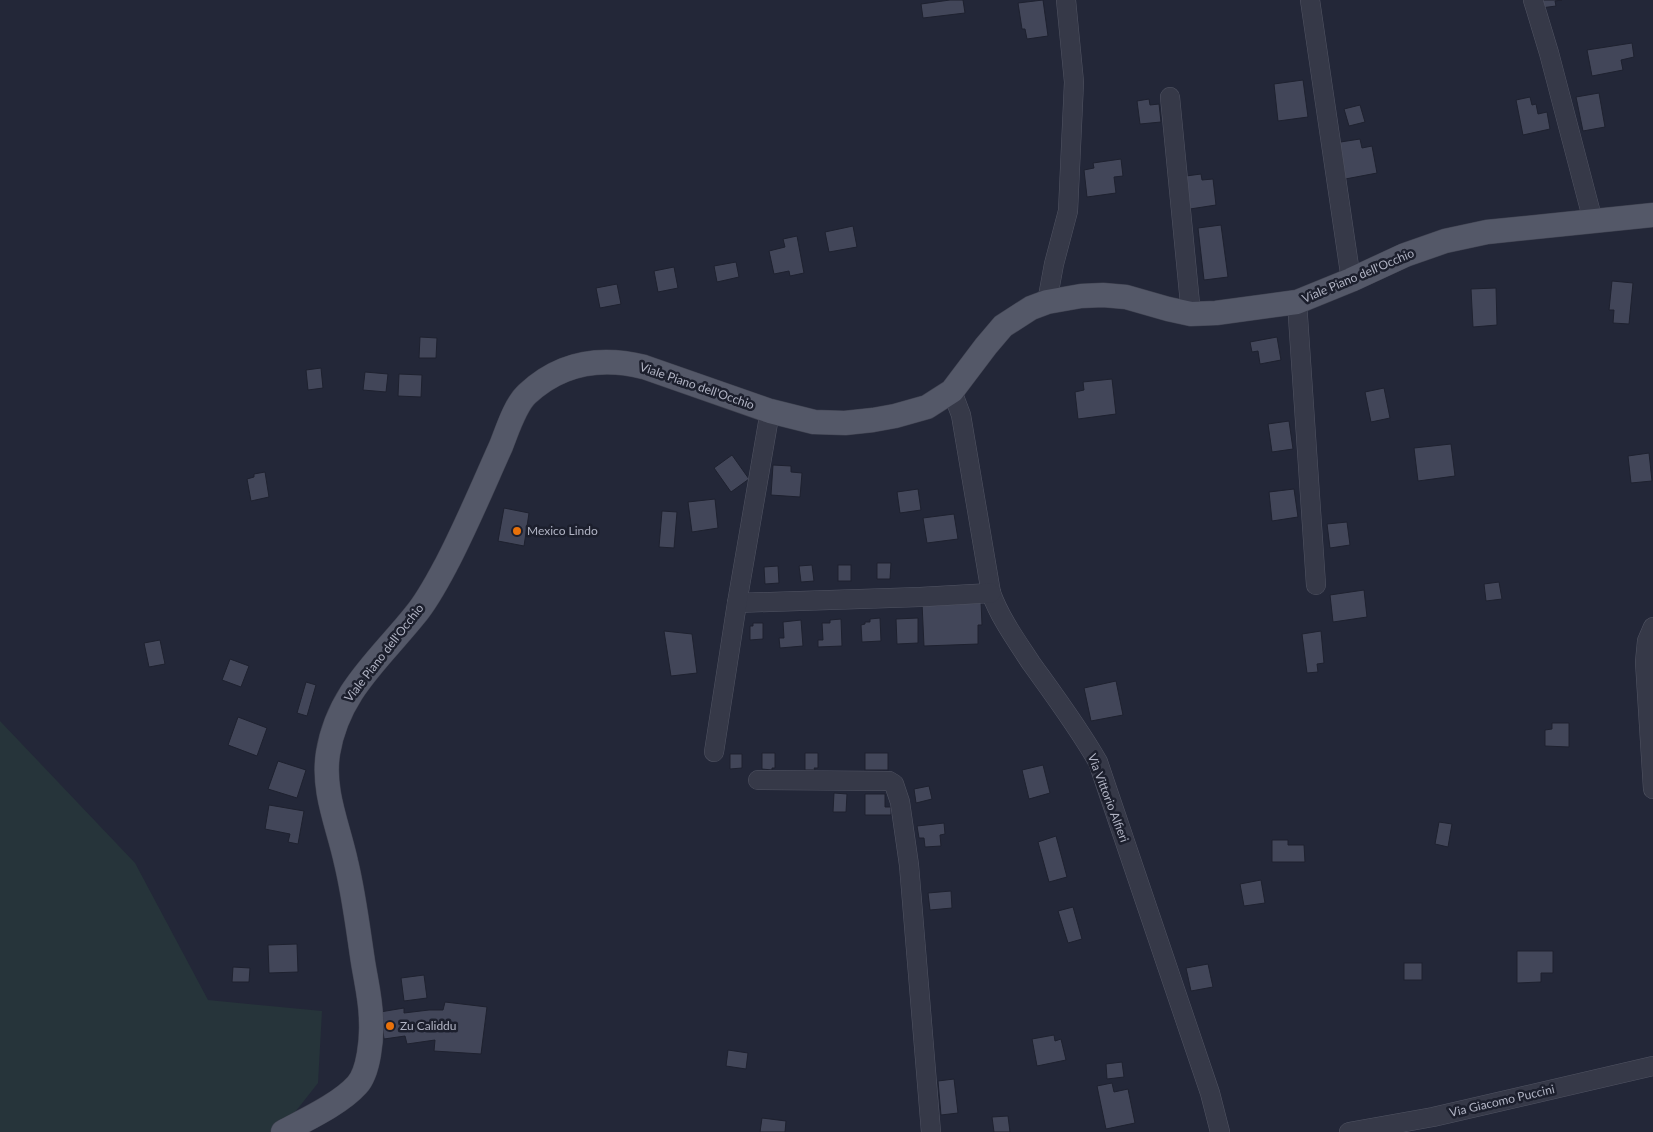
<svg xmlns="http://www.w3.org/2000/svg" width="1653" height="1132" viewBox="0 0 1653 1132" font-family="Lato,sans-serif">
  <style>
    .green { fill: #26343a }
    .building { fill: #424659; stroke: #1e212f }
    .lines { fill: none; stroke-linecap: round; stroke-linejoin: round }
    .minor-casing { stroke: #515463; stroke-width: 20 }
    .major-casing { stroke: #404351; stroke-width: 25 }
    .minor { stroke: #363948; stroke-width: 19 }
    .major { stroke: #545868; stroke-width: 24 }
    .food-dot { fill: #e8710a; stroke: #1c1f2d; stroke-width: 2 }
    .labels { text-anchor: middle; stroke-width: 5; stroke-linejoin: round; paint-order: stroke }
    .street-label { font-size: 12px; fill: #b1b4c4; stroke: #1c1f2d }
    .poi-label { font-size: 12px; fill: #b1b4c4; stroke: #1c1f2d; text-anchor: start }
  </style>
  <rect width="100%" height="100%" fill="#232738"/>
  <polygon class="green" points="0,721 135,863 208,1000 322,1011 318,1083 292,1116 302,1132 0,1132"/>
  <g class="building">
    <polygon points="950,0 963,0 965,13 923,18 921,4"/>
    <polygon points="1043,0 1048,36 1027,39 1025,29 1022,29 1018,3"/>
    <polygon points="1540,0 1562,0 1555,1 1556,6 1541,8"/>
    <polygon points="1632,43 1634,57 1621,60 1623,70 1592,76 1587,50"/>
    <polygon points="1303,80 1308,117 1278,121 1274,84"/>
    <polygon points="1599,93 1605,127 1583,131 1576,97"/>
    <polygon points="1530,97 1532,105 1536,104 1538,114 1547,112 1550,129 1523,135 1516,100"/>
    <polygon points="1149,99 1150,105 1159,104 1161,122 1140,124 1137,101"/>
    <polygon points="1360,105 1365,122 1349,126 1344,109"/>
    <polygon points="1360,139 1362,148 1372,146 1377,173 1340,180 1334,143"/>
    <polygon points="1121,159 1123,176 1114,177 1116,193 1087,197 1084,170 1094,168 1093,163"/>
    <polygon points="1201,174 1202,180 1213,179 1216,205 1190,209 1186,176"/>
    <polygon points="1221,225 1228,277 1204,280 1198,228"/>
    <polygon points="853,226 857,247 829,252 825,232"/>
    <polygon points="797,236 804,273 790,276 789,271 774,274 769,251 785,247 783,239"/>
    <polygon points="736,262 739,277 717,282 714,266"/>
    <polygon points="674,267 678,288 658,292 654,271"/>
    <polygon points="1612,281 1633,283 1629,324 1613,323 1614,310 1609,310"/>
    <polygon points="617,284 621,304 600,308 596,288"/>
    <polygon points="1496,288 1497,325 1473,327 1471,289"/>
    <polygon points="420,337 437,338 436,358 419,358"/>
    <polygon points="1277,337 1281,360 1260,364 1258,351 1252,352 1250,342"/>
    <polygon points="321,368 323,388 308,390 306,370"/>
    <polygon points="365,372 388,374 386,392 363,390"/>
    <polygon points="399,374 422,375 421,397 398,396"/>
    <polygon points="1112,379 1116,414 1078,419 1075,392 1084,390 1083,382"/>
    <polygon points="1384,388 1390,418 1371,422 1365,392"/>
    <polygon points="1289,421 1293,449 1272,452 1268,424"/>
    <polygon points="1451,444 1455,476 1418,481 1414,448"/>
    <polygon points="1649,453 1652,481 1631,483 1628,456"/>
    <polygon points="732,455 749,479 731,492 714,468"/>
    <polygon points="773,465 791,466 791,472 802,473 800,497 771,495"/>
    <polygon points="265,472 269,497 251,501 247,479 254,477 254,474"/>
    <polygon points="918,489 921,510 900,513 897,492"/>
    <polygon points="1294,489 1298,517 1272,521 1269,492"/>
    <polygon points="715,499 718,528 692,532 688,502"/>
    <polygon points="504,508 529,513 524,546 498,541"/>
    <polygon points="662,511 677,512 674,548 659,547"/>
    <polygon points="954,514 958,539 927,543 923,518"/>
    <polygon points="1347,522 1350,545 1330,548 1327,524"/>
    <polygon points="877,563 891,563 890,579 877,579"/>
    <polygon points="812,565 814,581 801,582 799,566"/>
    <rect x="838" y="565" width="13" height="16"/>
    <polygon points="778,566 779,583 765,584 764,567"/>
    <polygon points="1499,582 1502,599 1486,601 1484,584"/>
    <polygon points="1364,590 1367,617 1333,622 1330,595"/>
    <polygon points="981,601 982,625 978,625 978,644 924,646 922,603"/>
    <polygon points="880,618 881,641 862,642 861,625 865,624 865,622 870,622 870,619"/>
    <polygon points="918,618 918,643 897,644 896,619"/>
    <polygon points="841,619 842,646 818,647 818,640 823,640 822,623 830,623 830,620"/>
    <polygon points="801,620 803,646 780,648 779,638 784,638 783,622"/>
    <polygon points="753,623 763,623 763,639 750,640 750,626 753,626"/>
    <polygon points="664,631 692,634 697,673 671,676"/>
    <polygon points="1321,631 1324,663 1317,664 1318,672 1307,673 1302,634"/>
    <polygon points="160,640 165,664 149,667 144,643"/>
    <polygon points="230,659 249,666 241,687 222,680"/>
    <polygon points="1116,681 1123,715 1091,721 1084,688"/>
    <polygon points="306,682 316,685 307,716 297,713"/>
    <polygon points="238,717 267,728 257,756 228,745"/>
    <polygon points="1552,723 1569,723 1569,747 1545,746 1545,730 1552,729"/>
    <polygon points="762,753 775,753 775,768 772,768 772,770 762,769"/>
    <polygon points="805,753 818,753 818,768 814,768 815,770 805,770"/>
    <rect x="865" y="753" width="23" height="17"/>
    <polygon points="730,754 742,754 742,768 730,769"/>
    <polygon points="278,761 306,770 297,798 268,789"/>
    <polygon points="1043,765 1050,793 1029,799 1022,770"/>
    <polygon points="929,786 932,799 916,803 914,789"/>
    <polygon points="834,793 847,794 846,812 833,812"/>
    <polygon points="865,794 885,794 885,807 891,807 891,815 865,815"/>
    <polygon points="269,805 304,811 298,844 288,842 290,834 265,829"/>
    <polygon points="1439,822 1452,824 1448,847 1435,844"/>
    <polygon points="944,823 945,834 940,835 941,846 925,847 924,838 919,838 917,826"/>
    <polygon points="1056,836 1067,877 1049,882 1038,842"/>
    <polygon points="1272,840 1288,840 1288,845 1304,845 1305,862 1272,862"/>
    <polygon points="1261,880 1265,903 1244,906 1240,884"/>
    <polygon points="951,891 952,908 930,910 928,893"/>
    <polygon points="1073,907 1082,939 1068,943 1058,911"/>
    <polygon points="297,944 298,972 269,973 268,945"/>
    <polygon points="1517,951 1553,951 1553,973 1541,973 1541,982 1517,983"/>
    <rect x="1404" y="963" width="18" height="17"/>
    <polygon points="1208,964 1213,987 1191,991 1186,968"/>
    <polygon points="233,967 250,968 249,982 232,982"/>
    <polygon points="424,975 427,998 404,1001 401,978"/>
    <polygon points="445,1002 487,1007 481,1054 434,1051 435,1040 407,1044 405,1036 384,1039 380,1012 404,1008 404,1013 429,1010 443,1010"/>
    <polygon points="1054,1035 1055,1041 1061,1039 1066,1060 1037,1066 1032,1039"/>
    <polygon points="728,1050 748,1053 746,1069 726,1066"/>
    <polygon points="1122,1062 1124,1077 1107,1079 1106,1064"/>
    <polygon points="954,1079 958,1113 941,1115 938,1081"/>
    <polygon points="1112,1083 1114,1092 1128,1089 1135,1123 1106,1129 1097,1086"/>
    <polygon points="1008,1116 1010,1132 994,1132 992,1117"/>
    <polygon points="762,1118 786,1121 785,1132 760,1132"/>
  </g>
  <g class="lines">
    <g class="minor-casing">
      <g id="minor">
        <polyline points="1310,0 1351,280"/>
        <polyline points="1533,0 1549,53 1593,221"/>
        <polyline points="1170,97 1191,314"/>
        <polyline points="1047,302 1054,264 1068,211 1074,82 1066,0"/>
        <polyline points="1297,302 1316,585"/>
        <path d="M952 391 961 415 991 593C1000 618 1016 640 1031 663 1054 695 1078 727 1098 762L1210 1093 1220 1132"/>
        <polyline points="737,603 920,597 991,593"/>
        <polyline points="1653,627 1647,641 1645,662 1653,789"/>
        <polyline points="714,752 737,603 770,411"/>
        <polyline points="758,780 889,781 894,784 900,802 909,865 931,1132"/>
        <polyline points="1349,1132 1433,1117 1653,1066"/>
      </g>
    </g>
    <g class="major-casing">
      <path id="major" d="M283 1132C305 1120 340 1104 357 1085 369 1072 372 1038 371 1020 371 1001 366 981 363 962 358 929 354 895 346 862 338 825 322 791 328 753 338 692 379 660 415 615 427 601 437 582 446 565 466 527 483 486 501 446 507 431 515 405 527 394 560 363 600 356 644 367L770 411 814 422 845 423 873 420 895 416 927 407 952 391 986 346 1003 326 1031 308 1047 302 1081 296 1103 295 1126 297 1168 309 1191 314 1216 313 1297 302 1351 280 1405 255 1445 241 1487 232 1653 215"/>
    </g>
    <use href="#minor" class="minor"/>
    <use href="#major" class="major"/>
  </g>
  <g class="food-dot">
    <circle cx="517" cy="531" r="5"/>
    <circle cx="390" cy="1026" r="5"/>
  </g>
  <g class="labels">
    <g class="street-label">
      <text transform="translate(1358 276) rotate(-23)" y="4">Viale Piano dell'Occhio</text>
      <text transform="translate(697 386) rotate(19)" y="4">Viale Piano dell'Occhio</text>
      <text transform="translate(384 653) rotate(-52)" y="4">Viale Piano dell'Occhio</text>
      <text transform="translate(1108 798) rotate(69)" y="4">Via Vittorio Alfieri</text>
      <text transform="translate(1502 1101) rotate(-13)" y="4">Via Giacomo Puccini</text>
    </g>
    <g class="poi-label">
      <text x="527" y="535">Mexico Lindo</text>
      <text x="400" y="1030">Zu Caliddu</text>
    </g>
  </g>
</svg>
